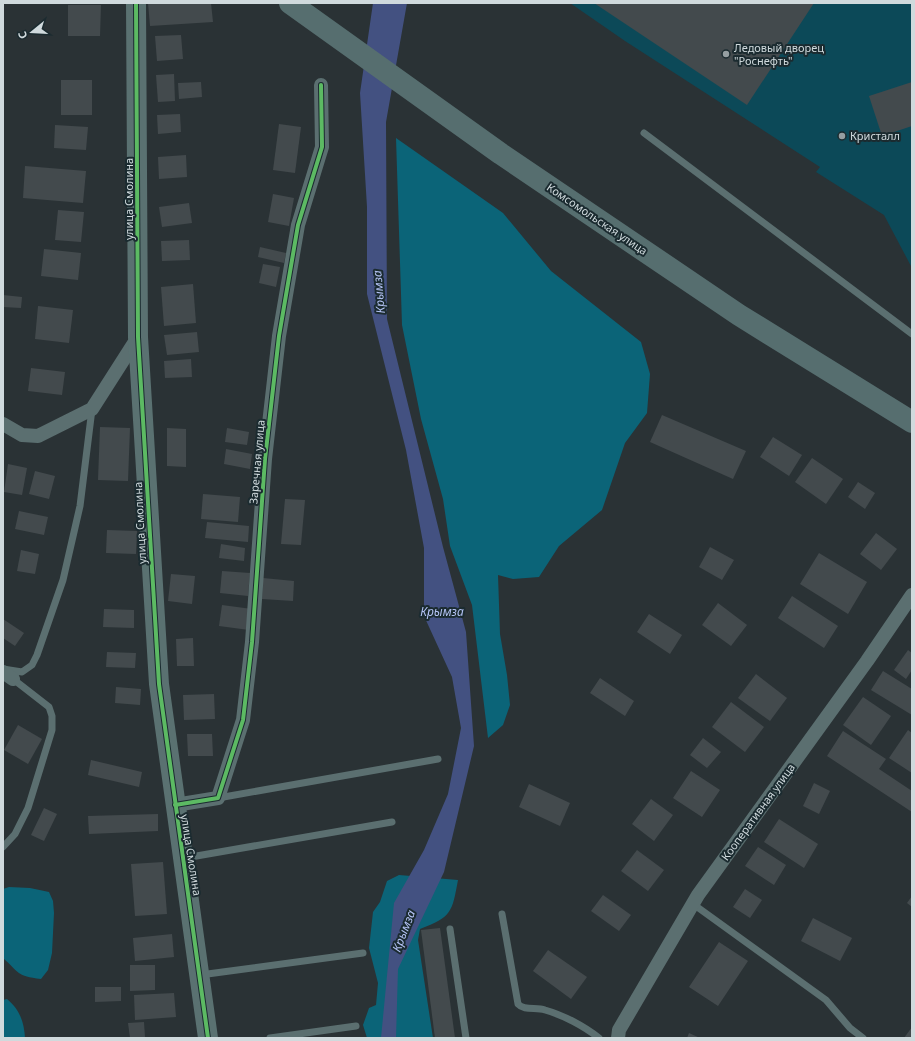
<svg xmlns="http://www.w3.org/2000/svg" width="915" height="1041" viewBox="0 0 915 1041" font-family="'Noto Sans',sans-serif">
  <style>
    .green { fill: #0c4958 }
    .forest { fill: #0b6478 }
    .water { fill: #435181 }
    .building { fill: #434a4d }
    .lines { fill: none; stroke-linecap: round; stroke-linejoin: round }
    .lane { stroke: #5b6f70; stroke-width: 7 }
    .street { stroke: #5b6f70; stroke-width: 14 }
    .secondary { stroke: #5a7171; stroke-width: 20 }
    .primary { stroke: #566e6f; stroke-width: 22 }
    .cycleway-casing { stroke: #1b2b30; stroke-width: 6 }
    .cycleway { stroke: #5cba63; stroke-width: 4 }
    .poi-dot { fill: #969fa2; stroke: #1b2b30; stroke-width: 1.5 }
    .labels { text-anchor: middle; stroke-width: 4; stroke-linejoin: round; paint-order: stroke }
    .poi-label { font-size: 11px; fill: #d0dadd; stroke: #1b2b30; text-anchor: start }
    .street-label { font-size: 11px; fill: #d0dadd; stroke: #1b2b30 }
    .water-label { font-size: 12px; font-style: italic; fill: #b3c2f3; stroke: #1b2b30 }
  </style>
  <rect width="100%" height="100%" fill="#2a3235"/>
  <polygon class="green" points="570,3 912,3 912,268 884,215 816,172 820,167 625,41"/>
  <g class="forest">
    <polygon points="396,138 503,213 551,271 641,342 650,374 647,413 625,443 602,510 559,546 539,577 513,579 498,575 500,634 507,675 510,705 503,725 488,738 472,605 450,546 443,499 421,419 402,325"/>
    <path d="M399 875 458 880C452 912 452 917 420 929L418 940 433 1038H367L363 1025 369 1008 376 1005 378 983 369 948 373 912 380 902 387 881Z"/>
    <path d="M9 887 30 888 49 892 53 901 54 913 52 953 48 970 41 979C16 976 20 973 3 958V889Z"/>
    <path d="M7 999C20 1010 24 1022 25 1038H3V1000Z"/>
  </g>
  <polygon class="water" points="373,3 407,3 386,122 387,319 443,547 466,632 474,746 444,872 398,969 396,1038 381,1038 394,903 424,850 448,794 461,728 452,677 424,616 424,548 406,450 367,294 367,207 360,93"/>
  <g class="building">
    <polygon points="148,3 211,3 213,22 150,26"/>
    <polygon points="594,3 814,3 747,105"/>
    <polygon points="68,5 101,5 100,36 68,36"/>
    <polygon points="181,35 183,59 157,61 155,36"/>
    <polygon points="174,74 175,101 158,102 156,75"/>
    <rect x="61" y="80" width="31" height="35"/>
    <polygon points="201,82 202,97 179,99 178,83"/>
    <polygon points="912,82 912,126 882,136 869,96"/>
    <polygon points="180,114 181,132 158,134 157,115"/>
    <polygon points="279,124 301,127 295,173 273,170"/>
    <polygon points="55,125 88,127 86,150 54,148"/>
    <polygon points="186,155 187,177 159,179 158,157"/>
    <polygon points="25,166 86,171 83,203 23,198"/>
    <polygon points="273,194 294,198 289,226 268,222"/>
    <polygon points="189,203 192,223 162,227 159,207"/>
    <polygon points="58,210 84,212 81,242 55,240"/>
    <polygon points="189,240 190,260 162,261 161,241"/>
    <polygon points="260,247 286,253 284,263 258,257"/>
    <polygon points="44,249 81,253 78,280 41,276"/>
    <polygon points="263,264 280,267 276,287 259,283"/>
    <polygon points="193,284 196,323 164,326 161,287"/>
    <polygon points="3,295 22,297 21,308 3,307"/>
    <polygon points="38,306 73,310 69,343 35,339"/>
    <polygon points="197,332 199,352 167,355 164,335"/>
    <polygon points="191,359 192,377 165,378 164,361"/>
    <polygon points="31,368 65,372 62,395 28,391"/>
    <polygon points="662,415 746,451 733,479 650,442"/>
    <polygon points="100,427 130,428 128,481 98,480"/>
    <polygon points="167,428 186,429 186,467 167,466"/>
    <polygon points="227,428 249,432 247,445 225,442"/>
    <polygon points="773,437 802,455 789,476 760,457"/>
    <polygon points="226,449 252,454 250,469 224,464"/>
    <polygon points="812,458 843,479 826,504 795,482"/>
    <polygon points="8,464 27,468 22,495 4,492"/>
    <polygon points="35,471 55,476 49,499 29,494"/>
    <polygon points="858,482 875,493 865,509 848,497"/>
    <polygon points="203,494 240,497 238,522 201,519"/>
    <polygon points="285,499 305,500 301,545 281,544"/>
    <polygon points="19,511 48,517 44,535 15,529"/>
    <polygon points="207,522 249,526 248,542 205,538"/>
    <polygon points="107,530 137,531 136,554 106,553"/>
    <polygon points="876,533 897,549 881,570 860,554"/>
    <polygon points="221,544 245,548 244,561 219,558"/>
    <polygon points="710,547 734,560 722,580 699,567"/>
    <polygon points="21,550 39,554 35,574 17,571"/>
    <polygon points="819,553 867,582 848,614 800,584"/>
    <polygon points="222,571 250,573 248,596 220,593"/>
    <polygon points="171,574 195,576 192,604 168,601"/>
    <polygon points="263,578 294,581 293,601 262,599"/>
    <polygon points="792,596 838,626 824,648 778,618"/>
    <polygon points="718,603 747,625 731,646 702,625"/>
    <polygon points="222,605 252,609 249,630 219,626"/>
    <polygon points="104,609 134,610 134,628 103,627"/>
    <polygon points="649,614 682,635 670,654 637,632"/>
    <polygon points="3,619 24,633 15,646 3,638"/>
    <polygon points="193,638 194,666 177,666 176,639"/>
    <polygon points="908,650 912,653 912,670 906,679 894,670"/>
    <polygon points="107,652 136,653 135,668 106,667"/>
    <polygon points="883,671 912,689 912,715 871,690"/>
    <polygon points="756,674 787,698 770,721 738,698"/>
    <polygon points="600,678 634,701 625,716 590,693"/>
    <polygon points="116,687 141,689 140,705 115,703"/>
    <polygon points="214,694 215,719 184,720 183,695"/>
    <polygon points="863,697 891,716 871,745 843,725"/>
    <polygon points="731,702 764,727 745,752 712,727"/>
    <polygon points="18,725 42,739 28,764 4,750"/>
    <polygon points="908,730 912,733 912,773 889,758"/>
    <polygon points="843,731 886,759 879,769 912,791 912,812 827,756"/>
    <polygon points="187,734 212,734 213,756 188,756"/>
    <polygon points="703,738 721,752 707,768 690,755"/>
    <polygon points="91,760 142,772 139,787 88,775"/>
    <polygon points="691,771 720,790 702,817 673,798"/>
    <polygon points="814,783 830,791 819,814 803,806"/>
    <polygon points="529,784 570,803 560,826 519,807"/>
    <polygon points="651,799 673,815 654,841 632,824"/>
    <polygon points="44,808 57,814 44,841 31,835"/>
    <polygon points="158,814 158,831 89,834 88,816"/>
    <polygon points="779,819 818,844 804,868 764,842"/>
    <polygon points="758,847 786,865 774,885 745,866"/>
    <polygon points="637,850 664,870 648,891 621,871"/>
    <polygon points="163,862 167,914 135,916 131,864"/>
    <polygon points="745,889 762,900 750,918 733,907"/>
    <polygon points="603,895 631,915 619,931 591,911"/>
    <polygon points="912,896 912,907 907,903"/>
    <polygon points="813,918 852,938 840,961 801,941"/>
    <polygon points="440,928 455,1038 435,1038 421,930"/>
    <polygon points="172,934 174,957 135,961 133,938"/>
    <polygon points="719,942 748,961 718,1006 689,987"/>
    <polygon points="548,950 587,977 571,999 533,971"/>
    <polygon points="130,965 155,965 155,990 130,991"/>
    <polygon points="95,987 121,987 121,1001 95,1002"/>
    <polygon points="174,993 176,1017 135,1020 134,995"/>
    <polygon points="144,1022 145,1037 130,1038 128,1023"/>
    <polygon points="912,1027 912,1038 904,1038"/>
    <polygon points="689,1033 700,1038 687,1038"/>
  </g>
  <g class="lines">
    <g class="lane">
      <polyline points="644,133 912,334"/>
      <polyline points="3,669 22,672 32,665 37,655 63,580 80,506 92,409"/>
      <polyline points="218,798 438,759"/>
      <polyline points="3,847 15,834 28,808 52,730 52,716 49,707 13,679"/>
      <polyline points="185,858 392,822"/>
      <polyline points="693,904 826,1000 850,1028 863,1038"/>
      <path d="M502 914 518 1004C524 1011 536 1007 545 1010 563 1015 584 1026 599 1038"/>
      <polyline points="450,929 466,1038"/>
      <polyline points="200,975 363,953"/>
      <polyline points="270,1038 356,1026"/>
    </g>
    <g class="street">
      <polyline points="3,424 22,435 38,436 92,409 138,337"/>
      <polyline points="3,672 13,679"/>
      <polyline points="175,805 218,798 243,720 252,642 265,459 279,336 298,225 322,147 321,85"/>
      <polyline points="618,1038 619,1030 698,895 867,661 912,595"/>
    </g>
    <polyline class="secondary" points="136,3 138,337 159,684 208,1038"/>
    <polyline class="primary" points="290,3 501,154 739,315 912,422"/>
    <g class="cycleway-casing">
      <g id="cycleway">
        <polyline points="136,3 138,337 159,684 208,1038"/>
        <polyline points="175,805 218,798 243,720 252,642 265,459 279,336 298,225 322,147 321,85"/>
      </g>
    </g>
    <use href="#cycleway" class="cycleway"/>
  </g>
  <g class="poi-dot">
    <circle cx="726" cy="54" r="4"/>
    <circle cx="842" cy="136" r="4"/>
  </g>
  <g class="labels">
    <g class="poi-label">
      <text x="734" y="52">Ледовый дворец<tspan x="734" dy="13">"Роснефть"</tspan></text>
      <text x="850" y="140">Кристалл</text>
    </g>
    <g class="street-label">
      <text transform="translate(129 199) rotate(-90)" y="4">улица Смолина</text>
      <text transform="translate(597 219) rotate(34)" y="4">Комсомольская улица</text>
      <text transform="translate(257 462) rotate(-85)" y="4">Заречная улица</text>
      <text transform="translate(140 523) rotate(-93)" y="4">улица Смолина</text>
      <text transform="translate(758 812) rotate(-54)" y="4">Кооперативная улица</text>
      <text transform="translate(191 855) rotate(81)" y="4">улица Смолина</text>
    </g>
    <g class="water-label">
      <text transform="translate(379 292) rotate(-95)" y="4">Крымза</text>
      <text x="442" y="616">Крымза</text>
      <text transform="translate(404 931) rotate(-69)" y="4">Крымза</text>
    </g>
  </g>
  <rect width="915" height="1041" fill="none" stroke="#d0dadd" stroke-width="8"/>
  <g transform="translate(32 32) rotate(252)" stroke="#1b2b30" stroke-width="3" paint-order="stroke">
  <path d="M0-3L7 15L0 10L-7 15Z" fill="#d0dadd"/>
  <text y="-6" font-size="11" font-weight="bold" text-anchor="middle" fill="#d0dadd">С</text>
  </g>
</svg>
